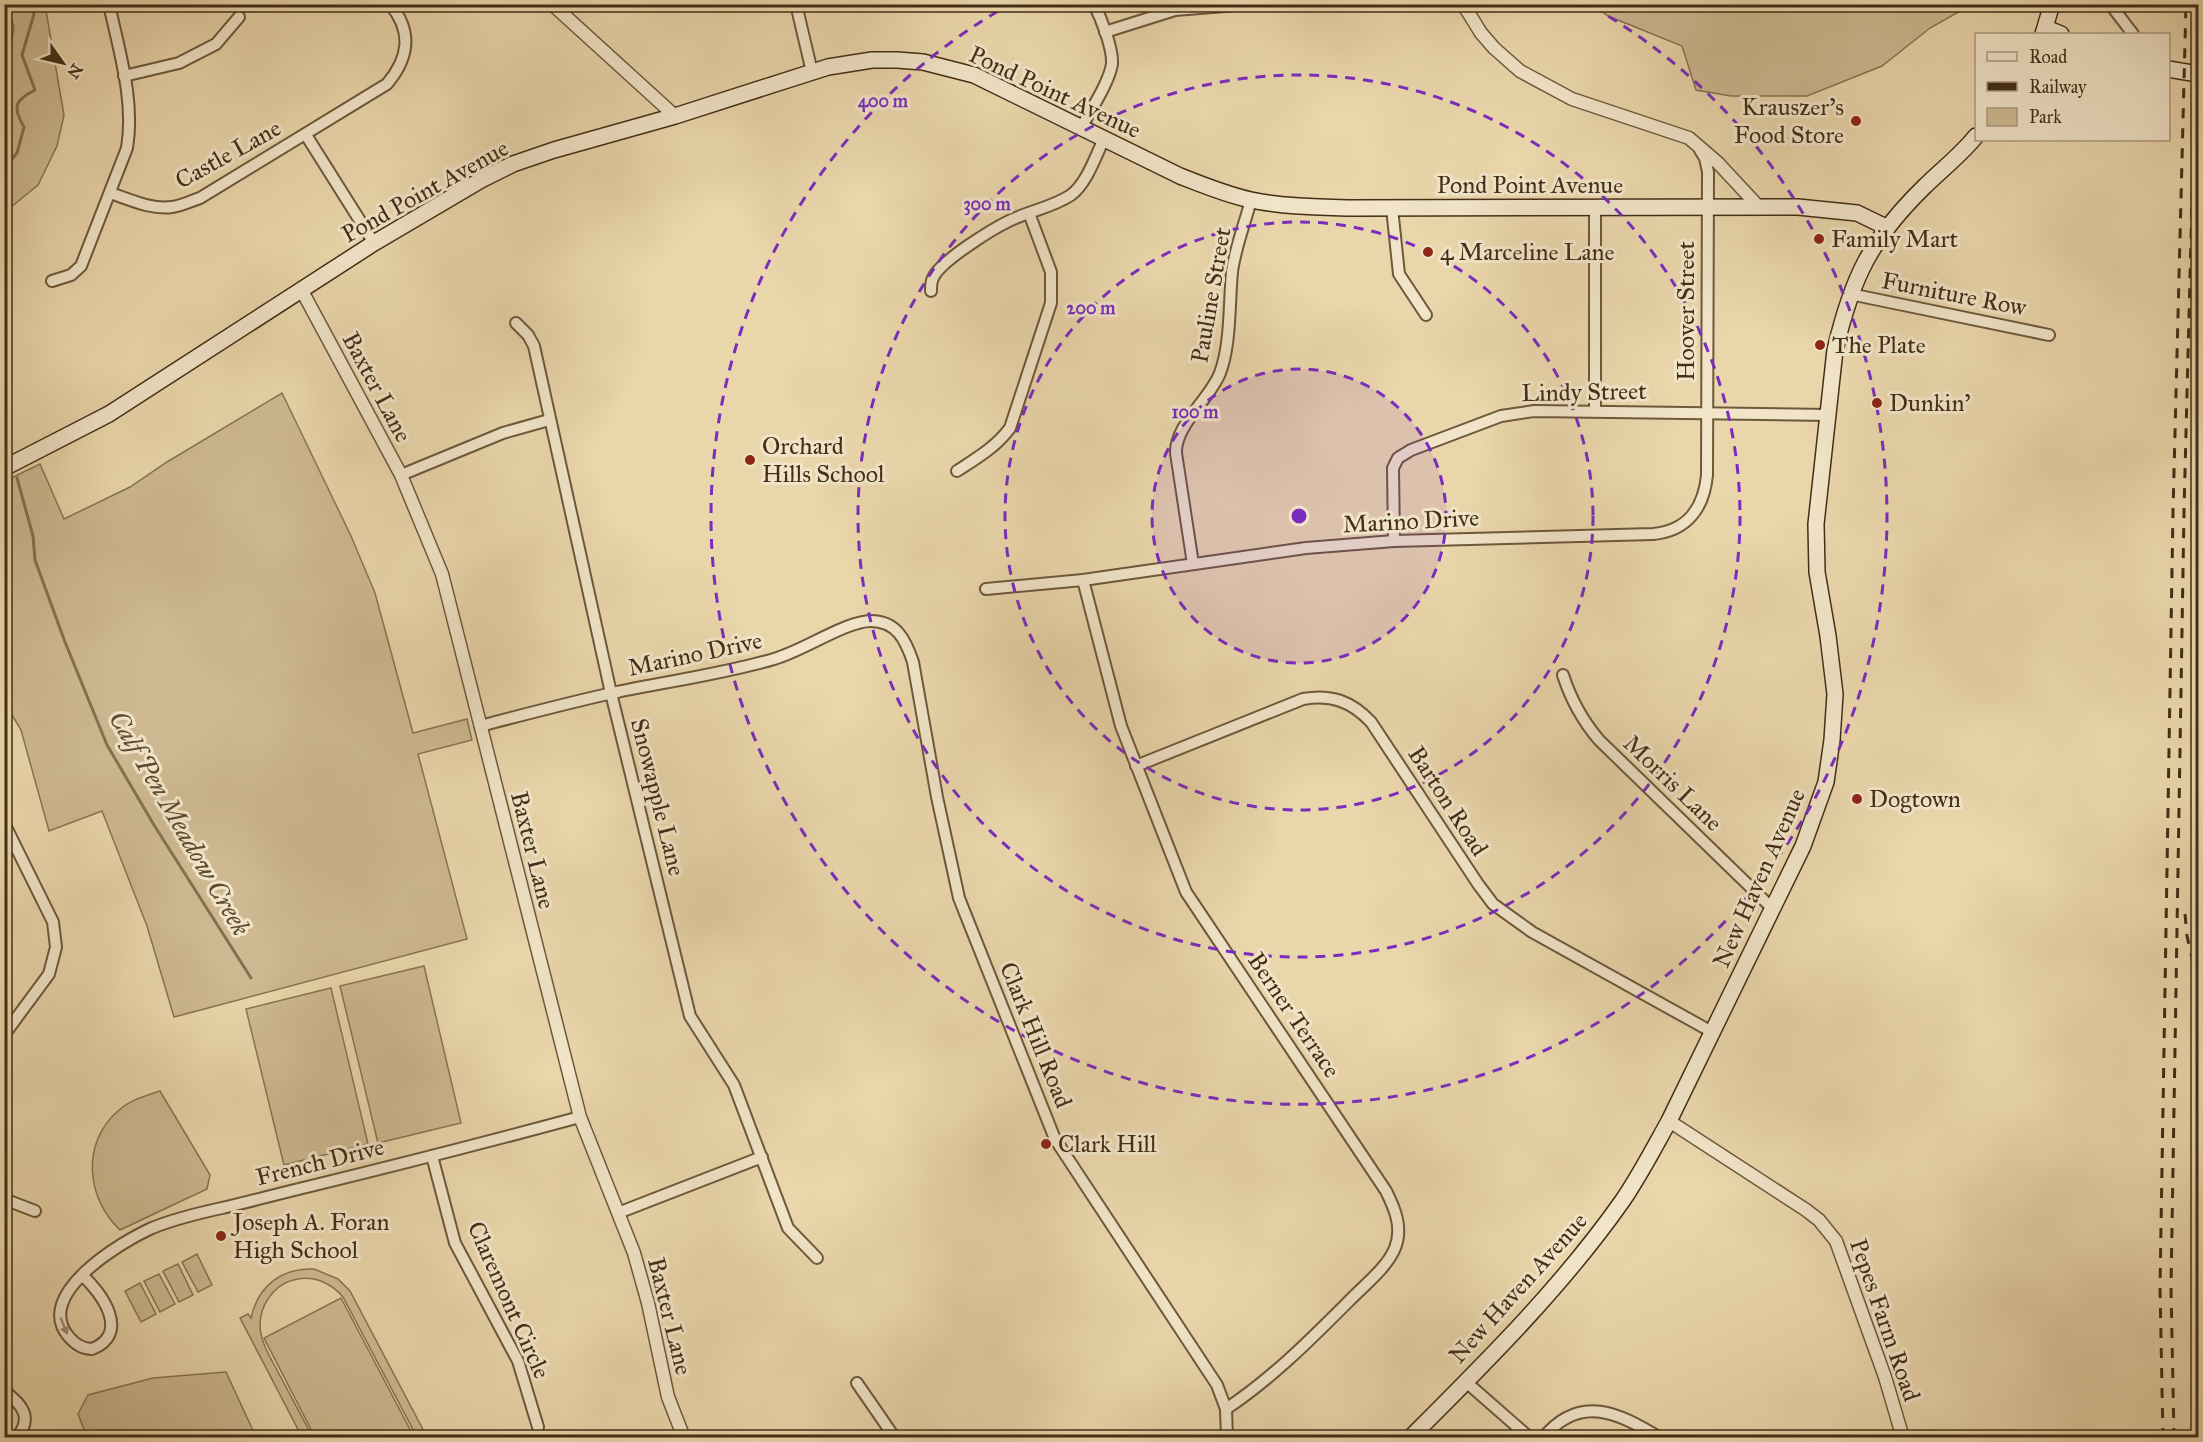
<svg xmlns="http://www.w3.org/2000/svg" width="2203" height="1442" viewBox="0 0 2203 1442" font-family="'IM FELL Great Primer',serif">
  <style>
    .green { fill: #ceb992; stroke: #887454; stroke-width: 1.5 }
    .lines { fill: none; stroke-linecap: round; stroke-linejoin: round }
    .stream { stroke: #857151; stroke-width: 3 }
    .minor-casing { stroke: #6d583b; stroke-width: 14 }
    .tertiary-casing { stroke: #6d583b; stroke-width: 15 }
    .secondary-casing { stroke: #432e16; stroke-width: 18 }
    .minor { stroke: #f1e4c8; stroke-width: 10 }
    .tertiary { stroke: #f1e4c8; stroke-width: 12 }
    .secondary { stroke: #f1e4c8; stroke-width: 15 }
    .rail { stroke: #432e16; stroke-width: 3; stroke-dasharray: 10 10; stroke-linecap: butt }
    .oneway { fill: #9a896f }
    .ring { fill: none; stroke: #7b2cbf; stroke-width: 3; stroke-dasharray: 10 8 }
    .poi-dot { fill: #8f2418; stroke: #f1e4c8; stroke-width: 2 }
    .labels { text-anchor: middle; stroke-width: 6; stroke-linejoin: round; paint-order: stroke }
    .street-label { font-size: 24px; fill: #432e16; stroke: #f1e4c8 }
    .poi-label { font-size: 24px; fill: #432e16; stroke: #f1e4c8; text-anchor: start }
    .water-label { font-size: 26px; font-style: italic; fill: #5e4a2e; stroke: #f1e4c8 }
    .centre { fill: #7b2cbf; stroke: #f1e4c8; stroke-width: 3 }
    .ring-label { font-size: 18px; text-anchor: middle; font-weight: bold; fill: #7b2cbf; stroke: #f1e4c8; stroke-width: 6; stroke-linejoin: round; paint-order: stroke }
  </style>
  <rect width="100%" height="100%" fill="#ead6ab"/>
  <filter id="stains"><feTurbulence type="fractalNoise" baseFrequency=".00333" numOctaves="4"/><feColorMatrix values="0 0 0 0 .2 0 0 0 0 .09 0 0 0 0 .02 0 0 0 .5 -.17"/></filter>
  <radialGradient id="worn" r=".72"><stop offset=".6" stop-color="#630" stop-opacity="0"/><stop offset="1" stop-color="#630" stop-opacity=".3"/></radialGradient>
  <g class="green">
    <polygon points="5,4 45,5 64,115 57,146 38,185 5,212 4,93 14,26 7,11 5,11"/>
    <polygon points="1593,5 1971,5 1930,28 1882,66 1807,96 1731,96 1696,90 1682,46 1608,16"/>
    <polygon points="282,393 351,536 375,593 413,733 467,719 472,740 418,754 467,939 174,1017 147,926 102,811 49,831 21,730 5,703 5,481 40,464 64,519 130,487 167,462"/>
    <polygon points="424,966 461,1123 378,1143 340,986"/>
    <polygon points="331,988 368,1144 284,1165 246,1009"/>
    <path d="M160 1091 210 1175 207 1189 120 1230C86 1198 81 1143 118 1111 130 1100 144 1096 160 1091Z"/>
    <polygon points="197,1254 212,1285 198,1292 182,1262"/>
    <polygon points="178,1264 193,1295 179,1302 163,1271"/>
    <path d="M314 1269 338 1279 350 1291 427 1437H417L343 1297C332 1284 316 1276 298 1279 273 1283 256 1309 261 1334 263 1347 272 1360 278 1372 290 1394 301 1416 313 1437H302L240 1318 248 1314 251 1318C258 1286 281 1268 314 1269Z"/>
    <polygon points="159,1274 175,1304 160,1312 144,1281"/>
    <polygon points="140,1283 156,1314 141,1322 125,1291"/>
    <polygon points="341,1298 414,1437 315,1437 264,1338"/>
    <polygon points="226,1372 256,1437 87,1437 78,1414 88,1395 153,1378"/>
  </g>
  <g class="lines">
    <g class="stream">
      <path d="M4 168 17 153 24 127C12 107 15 100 35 90L22 55 34 14 30 4"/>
      <polyline points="17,478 33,536 35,560 65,642 107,745 154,825 251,978"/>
    </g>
    <g class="minor-casing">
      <g id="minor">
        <polyline points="796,4 812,72"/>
        <polyline points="2110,4 2133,34"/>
        <polyline points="1105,32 1175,10 1250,4"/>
        <polyline points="124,76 179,63 216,44 239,17"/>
        <path d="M1081 128C1090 111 1109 83 1112 64 1113 48 1101 18 1094 4"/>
        <polyline points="306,135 374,243"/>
        <path d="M110 193C129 199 151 210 172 207 181 206 191 201 200 198L387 84C409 58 413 32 390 4"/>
        <polyline points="1392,208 1399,274 1426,315"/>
        <polyline points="1595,208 1595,410"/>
        <path d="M52 281 71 275 81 266 127 148C135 101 119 51 109 4"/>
        <path d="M931 291C931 287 931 282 933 278 940 261 994 228 1011 220 1030 211 1053 207 1071 195 1087 183 1095 157 1104 139"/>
        <polyline points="1850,294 2049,335"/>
        <polyline points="516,323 528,335 534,346 611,693 690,1016 734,1085 788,1228 817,1258"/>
        <path d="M957 471C977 458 996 447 1010 428L1051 303V272L1029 213"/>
        <polyline points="401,475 503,433 549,420"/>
        <polyline points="1394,541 1393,468 1398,458 1411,450 1501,416 1534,411 1828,415"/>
        <path d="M1193 564 1176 453C1175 425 1210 399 1220 373 1231 344 1229 303 1232 272 1235 248 1245 223 1251 200"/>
        <path d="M1083 580 1121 726 1186 892 1386 1191C1395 1209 1403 1228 1395 1248 1387 1267 1368 1282 1353 1297 1313 1337 1274 1377 1226 1409"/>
        <path d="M986 589 1083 580 1306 548 1394 541 1653 534C1687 531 1704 508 1707 475L1708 172 1705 158 1700 150"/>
        <path d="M1563 675C1571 700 1582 720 1599 740L1773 909"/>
        <path d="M480 726C526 714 571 702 617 692 670 681 723 674 774 659 803 651 846 621 871 621 897 621 906 641 913 662L937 797 959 898 1055 1139 1217 1385 1226 1409 1227 1438"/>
        <path d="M1136 766 1303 699C1331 694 1351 701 1371 722L1478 884 1493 904 1532 932 1712 1032"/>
        <polyline points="4,823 53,922 56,947 49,974 4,1035"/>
        <polyline points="432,1156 455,1243 518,1361 538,1427"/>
        <polyline points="4,1199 35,1211"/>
        <polyline points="618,1213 762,1157"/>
        <path d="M82 1275C102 1293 131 1334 92 1349 82 1349 75 1344 69 1337 32 1295 121 1242 152 1228 174 1219 199 1213 222 1208 252 1201 281 1193 311 1186 401 1164 491 1141 580 1117"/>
        <polyline points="1465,1381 1530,1438"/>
        <polyline points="857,1383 895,1438"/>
        <path d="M4 1391C22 1404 34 1418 16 1438"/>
        <path d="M1543 1438C1580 1393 1619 1413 1660 1438"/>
      </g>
    </g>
    <g class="tertiary-casing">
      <g id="tertiary">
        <polyline points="552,4 675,116"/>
        <polyline points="1463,4 1481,33 1494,48 1520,71 1572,99 1689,138 1718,163 1759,207"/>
        <polyline points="301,289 401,475 442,574 580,1117 634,1253 648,1303 668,1397 684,1438"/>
        <polyline points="1669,1121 1806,1210 1819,1220 1836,1241 1885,1377 1903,1438"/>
      </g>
    </g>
    <g class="secondary-casing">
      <g id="secondary">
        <polyline points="2046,28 2061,34"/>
        <polyline points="2043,34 2052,4"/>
        <polyline points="2168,69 2198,74"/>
        <path d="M4 468 109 414 374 243 481 180 513 164 554 150 675 116 828 67 872 60H897L923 62 974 75 1180 176C1203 185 1227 195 1251 200 1284 207 1319 207 1353 208L1798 207 1857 213 1886 227"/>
        <path d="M1410 1438C1485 1363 1562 1287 1623 1200 1640 1175 1654 1148 1669 1121L1803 846 1826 782 1832 740 1835 694 1828 636 1817 572 1816 524 1835 350C1852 278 1870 240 1924 187 1941 170 1961 155 1976 136"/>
      </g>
    </g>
    <use href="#minor" class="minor"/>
    <use href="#tertiary" class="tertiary"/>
    <use href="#secondary" class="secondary"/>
    <g class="rail">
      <polyline points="2185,914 2187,936 2198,985"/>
      <polyline points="2163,1438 2160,1287 2173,511 2186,4"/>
      <polyline points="2174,1438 2171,1287 2184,511 2197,4"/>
    </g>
  </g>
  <defs><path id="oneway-solid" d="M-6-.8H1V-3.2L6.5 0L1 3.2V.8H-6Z" transform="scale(1.5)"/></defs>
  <use class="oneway" href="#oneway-solid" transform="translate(64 1326) rotate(68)"/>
  <circle cx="1299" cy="516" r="147" fill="#7b2cbf" fill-opacity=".12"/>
  <g class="ring">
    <circle cx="1299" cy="516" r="147"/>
    <circle cx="1299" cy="516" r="294"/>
    <circle cx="1299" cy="516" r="441"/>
    <path d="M1593 7A588 588 0 1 1 1005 7"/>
  </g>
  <g class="poi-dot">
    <circle cx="1856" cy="121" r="6"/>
    <circle cx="1819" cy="239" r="6"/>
    <circle cx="1428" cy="252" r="6"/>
    <circle cx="1820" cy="345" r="6"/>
    <circle cx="1877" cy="403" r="6"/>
    <circle cx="750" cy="460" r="6"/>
    <circle cx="1857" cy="799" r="6"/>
    <circle cx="1046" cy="1144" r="6"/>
    <circle cx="221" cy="1236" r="6"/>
  </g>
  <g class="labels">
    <g class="street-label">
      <text transform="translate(1055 92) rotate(25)" y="8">Pond Point Avenue</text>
      <text transform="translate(228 154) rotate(-29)" y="8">Castle Lane</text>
      <text x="1530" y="193">Pond Point Avenue</text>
      <text transform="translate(425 191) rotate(-29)" y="8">Pond Point Avenue</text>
      <text transform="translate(1954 294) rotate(11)" y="8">Furniture Row</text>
      <text transform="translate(1211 295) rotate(-80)" y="8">Pauline Street</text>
      <text transform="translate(1686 311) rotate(-90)" y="8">Hoover Street</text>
      <text transform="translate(377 387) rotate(62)" y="8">Baxter Lane</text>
      <text transform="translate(1584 392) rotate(-1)" y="8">Lindy Street</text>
      <text transform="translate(1411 521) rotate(-3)" y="8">Marino Drive</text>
      <text transform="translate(695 654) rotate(-12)" y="8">Marino Drive</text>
      <text transform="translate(1673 783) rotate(44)" y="8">Morris Lane</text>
      <text transform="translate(658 797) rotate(76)" y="8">Snowapple Lane</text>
      <text transform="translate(1448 801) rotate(57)" y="8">Barton Road</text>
      <text transform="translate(533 850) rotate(76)" y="8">Baxter Lane</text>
      <text transform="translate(1759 878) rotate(-66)" y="8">New Haven Avenue</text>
      <text transform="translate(1294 1015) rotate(56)" y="8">Berner Terrace</text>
      <text transform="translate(1036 1035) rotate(68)" y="8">Clark Hill Road</text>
      <text transform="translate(320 1162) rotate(-14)" y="8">French Drive</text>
      <text transform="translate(1518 1288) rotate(-48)" y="8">New Haven Avenue</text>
      <text transform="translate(509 1300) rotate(66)" y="8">Claremont Circle</text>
      <text transform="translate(670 1316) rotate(76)" y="8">Baxter Lane</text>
      <text transform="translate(1885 1320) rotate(71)" y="8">Pepes Farm Road</text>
    </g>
    <g class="poi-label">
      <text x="1844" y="115" text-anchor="end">Krauszer's<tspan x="1844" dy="28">Food Store</tspan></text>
      <text x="1831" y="247">Family Mart</text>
      <text x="1440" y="260">4 Marceline Lane</text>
      <text x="1832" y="353">The Plate</text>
      <text x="1889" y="411">Dunkin'</text>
      <text x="762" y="454">Orchard<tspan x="762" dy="28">Hills School</tspan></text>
      <text x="1869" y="807">Dogtown</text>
      <text x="1058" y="1152">Clark Hill</text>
      <text x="233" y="1230">Joseph A. Foran<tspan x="233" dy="28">High School</tspan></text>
    </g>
    <g class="water-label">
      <text transform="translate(180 823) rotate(60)" y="9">Calf Pen Meadow Creek</text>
    </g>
  </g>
  <circle cx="1299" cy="516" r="9" class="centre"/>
  <g class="ring-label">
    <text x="883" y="107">400 m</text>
    <text x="987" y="210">300 m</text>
    <text x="1091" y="314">200 m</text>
    <text x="1195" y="418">100 m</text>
  </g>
  <rect width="2203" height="1442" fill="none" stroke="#ead6ab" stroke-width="24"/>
  <rect x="6" y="6" width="2191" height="1430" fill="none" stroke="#432e16" stroke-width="3"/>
  <rect x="12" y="12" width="2179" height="1418" fill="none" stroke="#432e16" stroke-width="1.5"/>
  <rect x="1975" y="33" width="195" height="108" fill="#f1e4c8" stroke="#ab9b81" stroke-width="1.5"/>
  <rect x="1987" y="52" width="30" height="9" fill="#f1e4c8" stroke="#ab9b81" stroke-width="1.5"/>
  <text x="2029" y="63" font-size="18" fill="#432e16">Road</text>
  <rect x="1987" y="82" width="30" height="9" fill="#432e16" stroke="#ab9b81" stroke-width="1.5"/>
  <text x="2029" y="93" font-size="18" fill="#432e16">Railway</text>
  <rect x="1987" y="108" width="30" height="18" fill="#ceb992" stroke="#ab9b81" stroke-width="1.5"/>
  <text x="2029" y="123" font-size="18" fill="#432e16">Park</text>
  <g transform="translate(63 63) rotate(124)" stroke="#f1e4c8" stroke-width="4.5" paint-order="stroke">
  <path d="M0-4.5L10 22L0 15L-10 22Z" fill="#432e16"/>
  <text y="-9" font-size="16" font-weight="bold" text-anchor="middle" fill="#432e16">N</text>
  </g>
  <rect width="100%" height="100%" filter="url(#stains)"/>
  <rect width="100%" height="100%" fill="url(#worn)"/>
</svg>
